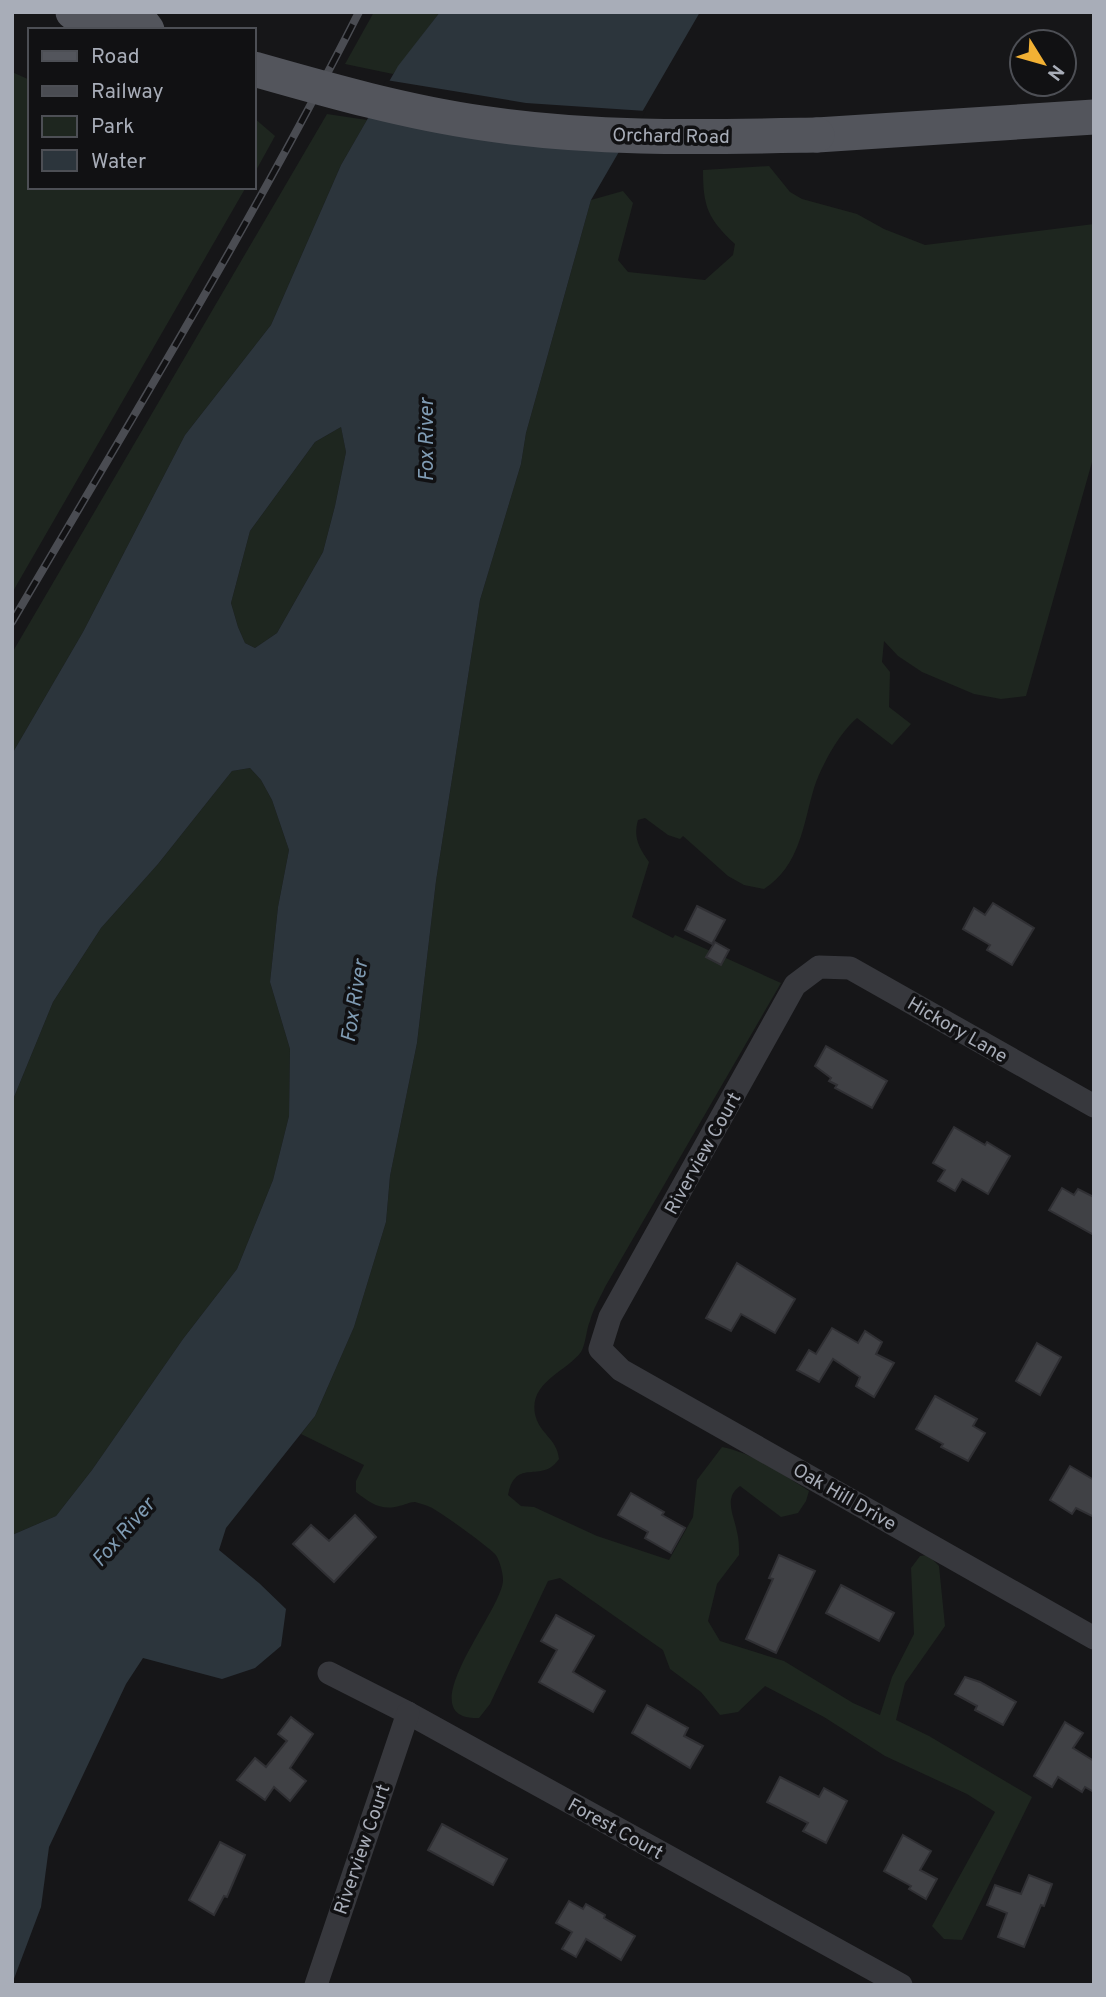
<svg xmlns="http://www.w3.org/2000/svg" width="1106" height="1997" viewBox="0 0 1106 1997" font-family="Overpass,sans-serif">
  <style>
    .green { fill: #1e261f }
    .water { fill: #2c353c; fill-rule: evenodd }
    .pier { fill: #161618 }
    .building { fill: #404145; stroke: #303034; stroke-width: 2 }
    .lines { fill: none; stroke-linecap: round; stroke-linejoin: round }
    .street { stroke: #37383d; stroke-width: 23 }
    .primary { stroke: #53555c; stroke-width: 35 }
    .rail-casing { stroke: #4a4c52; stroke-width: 8 }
    .rail { stroke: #111113; stroke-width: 5; stroke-dasharray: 16; stroke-linecap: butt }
    .primary-bridge { stroke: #53555c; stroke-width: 35 }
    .labels { text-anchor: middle; stroke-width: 7; stroke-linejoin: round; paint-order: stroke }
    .street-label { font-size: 19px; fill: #a8adb8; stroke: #111113 }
    .water-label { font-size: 21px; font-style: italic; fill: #7f9bb3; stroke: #111113 }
  </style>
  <rect width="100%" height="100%" fill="#161618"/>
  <g class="green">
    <polygon points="374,12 440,12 393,74 345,64"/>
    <polygon points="12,72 30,80 30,187 246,187 12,593"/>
    <polygon points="327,114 367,120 341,165 271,325 185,435 83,632 12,754 12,653"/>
    <polygon points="254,118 275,136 254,174"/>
    <path d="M769 166 790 192 802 199 857 214 884 229 925 245 1094 224V455L1026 696 1001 699 974 694 922 672 898 656 884 641 882 662 890 672 889 707 911 724 892 745 857 718C840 732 821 766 814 788 803 825 800 866 764 889L744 885 728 876 683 836 680 839 668 835 645 818 638 820C633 838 639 847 649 862L632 917 673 938 675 935 781 983 605 1287C600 1298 593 1309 590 1321 586 1330 586 1344 581 1352 566 1372 529 1382 535 1414 539 1434 557 1438 559 1459 541 1485 516 1456 508 1495L521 1506 534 1507 597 1536 669 1560 693 1517 697 1480 722 1447C755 1454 781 1473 809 1491L806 1501 798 1513 781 1517 740 1486C723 1498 734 1515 737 1532 739 1539 739 1547 739 1555L717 1584 708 1621 720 1641 784 1661 853 1703 880 1715 892 1677 914 1634 911 1568 920 1556 928 1555 939 1566 945 1626 905 1683 896 1720 929 1736 1032 1797 962 1940 944 1939 932 1926 995 1812 967 1794 885 1756 824 1717 765 1686 738 1712 720 1715 701 1692 670 1669 663 1650 560 1578 548 1581 490 1704 479 1718C405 1720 505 1608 503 1579 503 1573 499 1558 495 1554 490 1548 438 1510 430 1507 426 1505 419 1503 415 1502 409 1502 405 1505 399 1506 381 1511 370 1503 356 1492V1481L364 1465 301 1434 315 1416 354 1327 386 1222 390 1176 417 1043 436 881 480 600 521 464 526 433 591 200 623 191 633 203 618 260 628 272 705 280 733 255 735 244C708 219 703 207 703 170Z"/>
    <polygon points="341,427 346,452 335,506 323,552 277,633 255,648 245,643 238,627 231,603 250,531 315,442"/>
    <polygon points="250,768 261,780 272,800 289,850 278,907 270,982 290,1049 289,1116 273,1180 237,1269 183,1339 92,1470 56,1516 12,1535 12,1102 53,1002 101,928 158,864 232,771"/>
  </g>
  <path class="water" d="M440 12H700L591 200 526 433 521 464 480 600 436 881 417 1043 390 1176 386 1222 354 1327 315 1416 226 1528 219 1550 259 1583 286 1609 281 1646 255 1668 222 1679 143 1658 126 1684 49 1847 41 1907 12 1984V1535L56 1516 92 1470 183 1339 237 1269 273 1180 289 1116 290 1049 270 982 278 907 289 850 272 800 261 780 250 768 232 771 158 864 101 928 53 1002 12 1102V754L83 632 185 435 271 325 341 165 398 66ZM341 427 346 452 335 506 323 552 277 633 255 648 245 643 238 627 231 603 250 531 315 442Z"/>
  <polygon class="pier" points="386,80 526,103 646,111 623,151 365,116"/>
  <g class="building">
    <polygon points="993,903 1034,928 1012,965 987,950 990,945 963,929 974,908 985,915"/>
    <polygon points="697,906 725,920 712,944 685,930"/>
    <polygon points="715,942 729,950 721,965 706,957"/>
    <polygon points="826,1046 887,1081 872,1108 835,1088 837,1085 829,1081 831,1078 815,1066"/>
    <polygon points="954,1127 985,1145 987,1142 1010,1156 988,1194 962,1179 955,1191 938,1181 945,1170 933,1163"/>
    <polygon points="1062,1188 1074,1195 1078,1189 1094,1197 1094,1235 1049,1210"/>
    <polygon points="737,1263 795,1299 775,1333 741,1314 731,1331 706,1318"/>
    <polygon points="832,1328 858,1343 865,1331 882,1342 876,1354 894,1363 874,1397 856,1386 860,1377 833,1359 819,1382 797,1370 809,1350 816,1354"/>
    <polygon points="1037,1343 1061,1357 1040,1395 1016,1381"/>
    <polygon points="935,1396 977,1419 973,1426 985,1433 968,1461 941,1447 943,1444 916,1429"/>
    <polygon points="1070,1466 1094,1480 1094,1517 1076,1508 1072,1514 1050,1500"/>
    <polygon points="631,1493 664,1512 662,1515 685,1528 671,1553 645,1538 648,1532 618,1515"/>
    <polygon points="355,1515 376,1537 334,1582 293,1544 311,1525 329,1541"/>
    <polygon points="779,1555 815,1571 776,1653 746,1639 773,1579 769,1578"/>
    <polygon points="841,1585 894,1613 879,1641 826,1613"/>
    <polygon points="556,1615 594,1636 573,1672 605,1691 593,1712 539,1682 557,1650 541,1641"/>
    <polygon points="965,1677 980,1682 1016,1702 1003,1725 975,1710 977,1706 955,1694"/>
    <polygon points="647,1705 688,1728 684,1736 703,1746 690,1768 632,1733"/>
    <polygon points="291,1717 313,1734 290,1768 306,1781 290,1801 274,1787 265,1800 237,1780 255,1758 266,1767 287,1741 278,1734"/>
    <polygon points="1065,1722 1083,1733 1073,1748 1094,1761 1094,1792 1085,1787 1082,1792 1058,1777 1052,1787 1034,1776"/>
    <polygon points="780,1777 819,1797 824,1788 847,1801 826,1843 803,1831 808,1823 767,1802"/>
    <polygon points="442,1824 507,1859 493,1885 428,1850"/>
    <polygon points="903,1835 931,1851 920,1870 937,1879 926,1899 909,1889 911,1886 884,1871"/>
    <polygon points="220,1842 245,1855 227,1897 224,1896 214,1915 189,1900"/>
    <polygon points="1029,1875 1052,1884 1044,1906 1041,1905 1024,1947 998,1937 1007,1913 987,1905 995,1885 1021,1894"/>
    <polygon points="569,1901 583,1909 586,1904 605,1915 604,1918 635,1936 621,1960 586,1939 576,1957 562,1949 572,1932 556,1923"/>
  </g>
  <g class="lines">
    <g class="street">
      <polyline points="1094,1106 850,968 819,967 795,985 610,1317 600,1349 621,1370 1094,1638"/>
      <polyline points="329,1673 408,1713 901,1985"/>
      <polyline points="316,1985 408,1713"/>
    </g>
    <g class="primary">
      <polyline points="73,12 118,30"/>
      <polyline points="127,12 138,18 147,30"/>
      <polyline points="817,135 1094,117"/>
    </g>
    <g class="rail-casing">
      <path id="rail" d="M12 622C130 421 253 221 359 12"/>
    </g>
    <use href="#rail" class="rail"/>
    <path class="primary-bridge" d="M254 69C328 90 405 112 482 123 593 140 705 137 817 135"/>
  </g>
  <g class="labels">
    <g class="street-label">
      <text transform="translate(671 135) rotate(1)" y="7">Orchard Road</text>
      <text transform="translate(958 1029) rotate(30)" y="7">Hickory Lane</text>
      <text transform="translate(702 1153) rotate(-61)" y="7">Riverview Court</text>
      <text transform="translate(845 1496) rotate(30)" y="7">Oak Hill Drive</text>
      <text transform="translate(616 1828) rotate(29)" y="7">Forest Court</text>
      <text transform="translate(361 1849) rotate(-71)" y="7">Riverview Court</text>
    </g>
    <g class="water-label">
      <text transform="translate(426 440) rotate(-90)" y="7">Fox River</text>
      <text transform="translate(354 1001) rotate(-81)" y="7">Fox River</text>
      <text transform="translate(123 1532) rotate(-49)" y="7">Fox River</text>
    </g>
  </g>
  <rect width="1106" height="1997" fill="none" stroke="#a8adb8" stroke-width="28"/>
  <rect x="28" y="28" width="228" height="161" fill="#111113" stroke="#4d4f55" stroke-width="2"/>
  <rect x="42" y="51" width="35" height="10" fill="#53555c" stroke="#4d4f55" stroke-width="2"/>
  <text x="91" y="63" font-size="21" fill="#a8adb8">Road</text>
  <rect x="42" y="86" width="35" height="10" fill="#4a4c52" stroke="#4d4f55" stroke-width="2"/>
  <text x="91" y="98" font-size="21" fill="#a8adb8">Railway</text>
  <rect x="42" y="116" width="35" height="21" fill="#1e261f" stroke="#4d4f55" stroke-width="2"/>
  <text x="91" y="133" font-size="21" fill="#a8adb8">Park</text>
  <rect x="42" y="150" width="35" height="21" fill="#2c353c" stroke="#4d4f55" stroke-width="2"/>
  <text x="91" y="168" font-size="21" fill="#a8adb8">Water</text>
  <g transform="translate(1043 63) rotate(127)"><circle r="33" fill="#111113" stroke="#4d4f55" stroke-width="2"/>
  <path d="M0-5L12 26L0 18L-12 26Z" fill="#f2b134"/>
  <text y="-10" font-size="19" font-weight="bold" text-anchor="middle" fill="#a8adb8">N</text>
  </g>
</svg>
